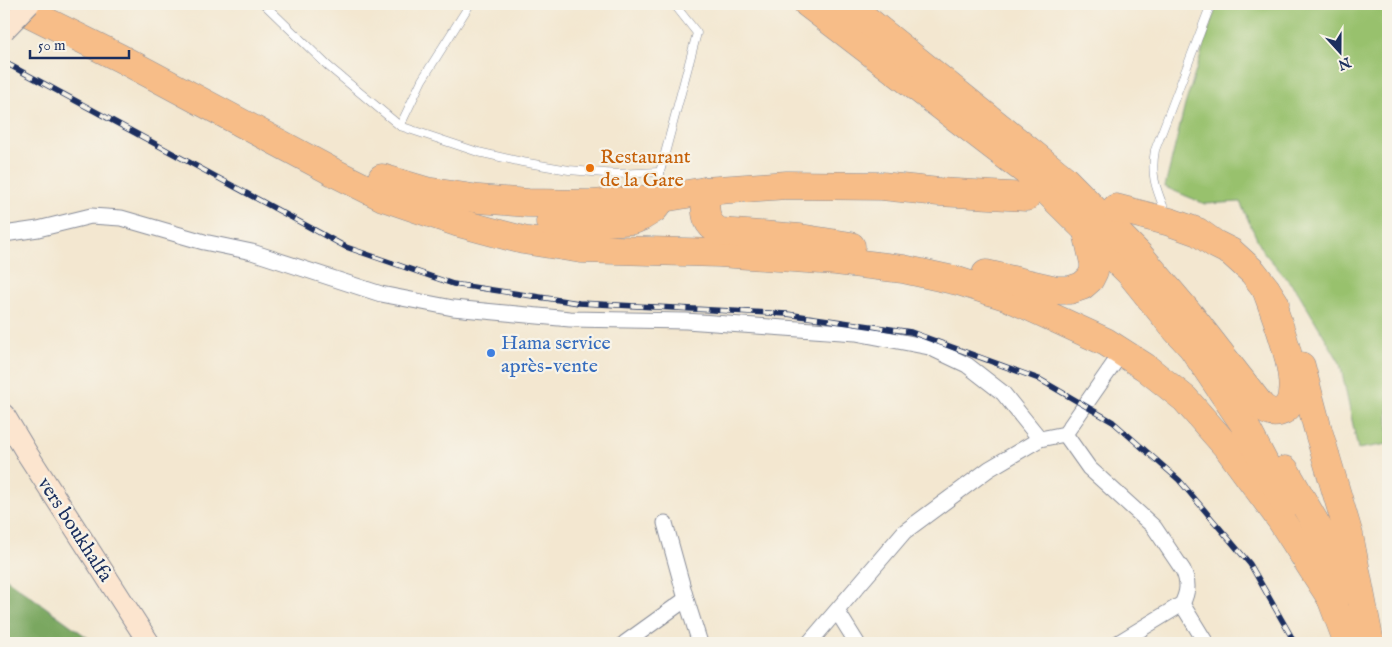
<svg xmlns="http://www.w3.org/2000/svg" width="1392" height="647" viewBox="0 0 1392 647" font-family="'IM FELL English',serif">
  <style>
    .green { fill: #98c16d; stroke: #5a7866 }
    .forest { fill: #7aa760; stroke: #4a6b5f }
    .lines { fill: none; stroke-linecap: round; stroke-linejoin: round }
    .lane-casing { stroke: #878b97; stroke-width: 9 }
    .street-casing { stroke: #878b97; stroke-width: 17 }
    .secondary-casing { stroke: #878b97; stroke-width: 23 }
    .highway-casing { stroke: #878b97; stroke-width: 29 }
    .lane { stroke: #fff; stroke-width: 8 }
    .street { stroke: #fff; stroke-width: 15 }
    .secondary { stroke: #fce5cf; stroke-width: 21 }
    .highway { stroke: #f7bd88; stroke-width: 28 }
    .rail-casing { stroke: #1b2f5e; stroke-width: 5.5 }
    .rail { stroke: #f7f3e8; stroke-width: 4; stroke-dasharray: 11; stroke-linecap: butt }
    .secondary-bridge-casing { stroke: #878b97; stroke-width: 23; stroke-linecap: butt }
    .secondary-bridge { stroke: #fce5cf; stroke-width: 21 }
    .food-dot { fill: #e8710a; stroke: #f7f3e8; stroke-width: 2 }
    .shop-dot { fill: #3f7fe0; stroke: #f7f3e8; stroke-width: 2 }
    .labels { text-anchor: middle; stroke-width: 4.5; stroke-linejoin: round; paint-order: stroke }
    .food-label { font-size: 20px; fill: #c56008; stroke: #f7f3e8; text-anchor: start }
    .shop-label { font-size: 20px; fill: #366cbe; stroke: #f7f3e8; text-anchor: start }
    .street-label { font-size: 20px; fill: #1b2f5e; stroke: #f7f3e8 }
  </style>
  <rect width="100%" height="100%" fill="#f7f3e8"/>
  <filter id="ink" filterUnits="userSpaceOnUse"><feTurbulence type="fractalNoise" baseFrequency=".02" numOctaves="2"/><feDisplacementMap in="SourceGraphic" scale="10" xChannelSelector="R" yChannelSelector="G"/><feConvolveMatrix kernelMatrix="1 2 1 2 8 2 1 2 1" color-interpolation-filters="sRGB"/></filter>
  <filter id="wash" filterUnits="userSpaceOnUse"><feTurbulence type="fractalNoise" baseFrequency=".0096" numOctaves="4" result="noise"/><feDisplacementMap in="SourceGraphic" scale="20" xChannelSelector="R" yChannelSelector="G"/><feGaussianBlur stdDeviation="1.12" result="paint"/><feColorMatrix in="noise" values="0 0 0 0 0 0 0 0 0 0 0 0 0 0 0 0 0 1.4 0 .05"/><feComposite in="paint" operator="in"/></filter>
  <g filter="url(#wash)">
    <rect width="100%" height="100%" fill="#f3e7d0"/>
    <polygon class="green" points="1217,4 1388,4 1388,444 1358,449 1340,363 1298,292 1262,250 1240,202 1205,204 1165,187 1185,105"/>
    <polygon class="forest" points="4,577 95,643 4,643"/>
  </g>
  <g filter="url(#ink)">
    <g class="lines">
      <g class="lane-casing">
        <g id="lane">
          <polyline points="264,4 328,66 400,126 478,152 522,162 569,170 616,174 660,172"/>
          <polyline points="400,126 422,80 470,4"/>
          <polyline points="662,194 660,172 697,33 674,4"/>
          <path d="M1167 216C1157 190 1150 178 1155 150L1211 4"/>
        </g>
      </g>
      <g class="street-casing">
        <g id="street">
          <polyline points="4,234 38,229 91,216 121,218 204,242 252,252 381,294 453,308 570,319 686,321 856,333 929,347 967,365 1003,393 1040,439"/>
          <path d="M1065 434 1089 468 1154 527 1183 570C1189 583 1188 592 1182 604L1118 643"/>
          <polyline points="665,523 686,599 700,643"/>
          <polyline points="1182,604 1206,643"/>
          <polyline points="837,611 857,643"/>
          <polyline points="625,643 686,599"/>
          <polyline points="809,643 904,532 989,469 1040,439 1065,434 1122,352"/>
        </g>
      </g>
      <g class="secondary-casing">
        <polyline id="secondary" points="4,415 28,455 149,643"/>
      </g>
      <g class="highway-casing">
        <g id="highway">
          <polyline points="11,4 120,58 335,173 383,197 459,223 523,240 581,249 719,253 836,261 903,269 958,281 1008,297 1106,342 1145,367 1185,399 1228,448 1281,520 1331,598"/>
          <polyline points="808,4 1031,175 1130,273 1172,325 1192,347 1244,424 1285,503"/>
          <path d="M847 4 1064 179 1140 256 1191 316 1261 406C1266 411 1272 414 1279 412 1313 403 1273 310 1266 289"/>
          <polyline points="382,178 426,191 479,199 528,203 593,204 663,198 705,191 787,185 882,186 939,192 1026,197"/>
          <path d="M705 191C706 208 702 224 721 232L800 238 851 246"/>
          <polyline points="1116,208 1170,222 1198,232 1215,244 1231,252 1253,272 1266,289 1275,303"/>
          <polyline points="550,222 592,223 634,220 641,217 654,209 663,198"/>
          <polyline points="986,274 1056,290 1070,290 1082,286 1090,279 1094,271 1094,263 1087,232"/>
          <polyline points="1301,366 1318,430 1349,535 1370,643"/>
          <polyline points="1285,470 1333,554 1347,589"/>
          <polyline points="1323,582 1331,598 1348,643"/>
        </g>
      </g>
      <use href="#lane" class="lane"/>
      <use href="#street" class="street"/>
      <use href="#secondary" class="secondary"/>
      <use href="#highway" class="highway"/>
      <g class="rail-casing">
        <polyline id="rail" points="4,62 346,247 453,284 579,303 787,314 911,332 1039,379 1113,422 1179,480 1250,564 1295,643"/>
      </g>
      <use href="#rail" class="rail"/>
      <g class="secondary-bridge-casing">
        <polyline id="secondary-bridge" points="4,30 29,4"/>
      </g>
      <use href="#secondary-bridge" class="secondary-bridge"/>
    </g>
  </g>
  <circle class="food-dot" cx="590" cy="168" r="5"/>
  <circle class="shop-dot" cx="491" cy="353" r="5"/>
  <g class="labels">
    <g class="food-label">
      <text x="600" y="163">Restaurant<tspan x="600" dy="23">de la Gare</tspan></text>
    </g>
    <g class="shop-label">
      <text x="501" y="349">Hama service<tspan x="501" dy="23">après-vente</tspan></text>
    </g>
    <g class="street-label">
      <text transform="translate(76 529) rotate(57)" y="7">vers boukhalfa</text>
    </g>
  </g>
  <rect width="1392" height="647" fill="none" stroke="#f7f3e8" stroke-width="20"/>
  <g transform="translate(1340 52) rotate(159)" stroke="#f7f3e8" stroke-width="4" paint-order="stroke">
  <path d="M0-4L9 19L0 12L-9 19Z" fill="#1b2f5e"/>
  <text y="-8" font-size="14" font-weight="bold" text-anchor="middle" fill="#1b2f5e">N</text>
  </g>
  <path d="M30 50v8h99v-8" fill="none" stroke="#1b2f5e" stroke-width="2.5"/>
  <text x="38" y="50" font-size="15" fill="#1b2f5e" stroke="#f7f3e8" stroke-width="4" paint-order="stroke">50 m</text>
</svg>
